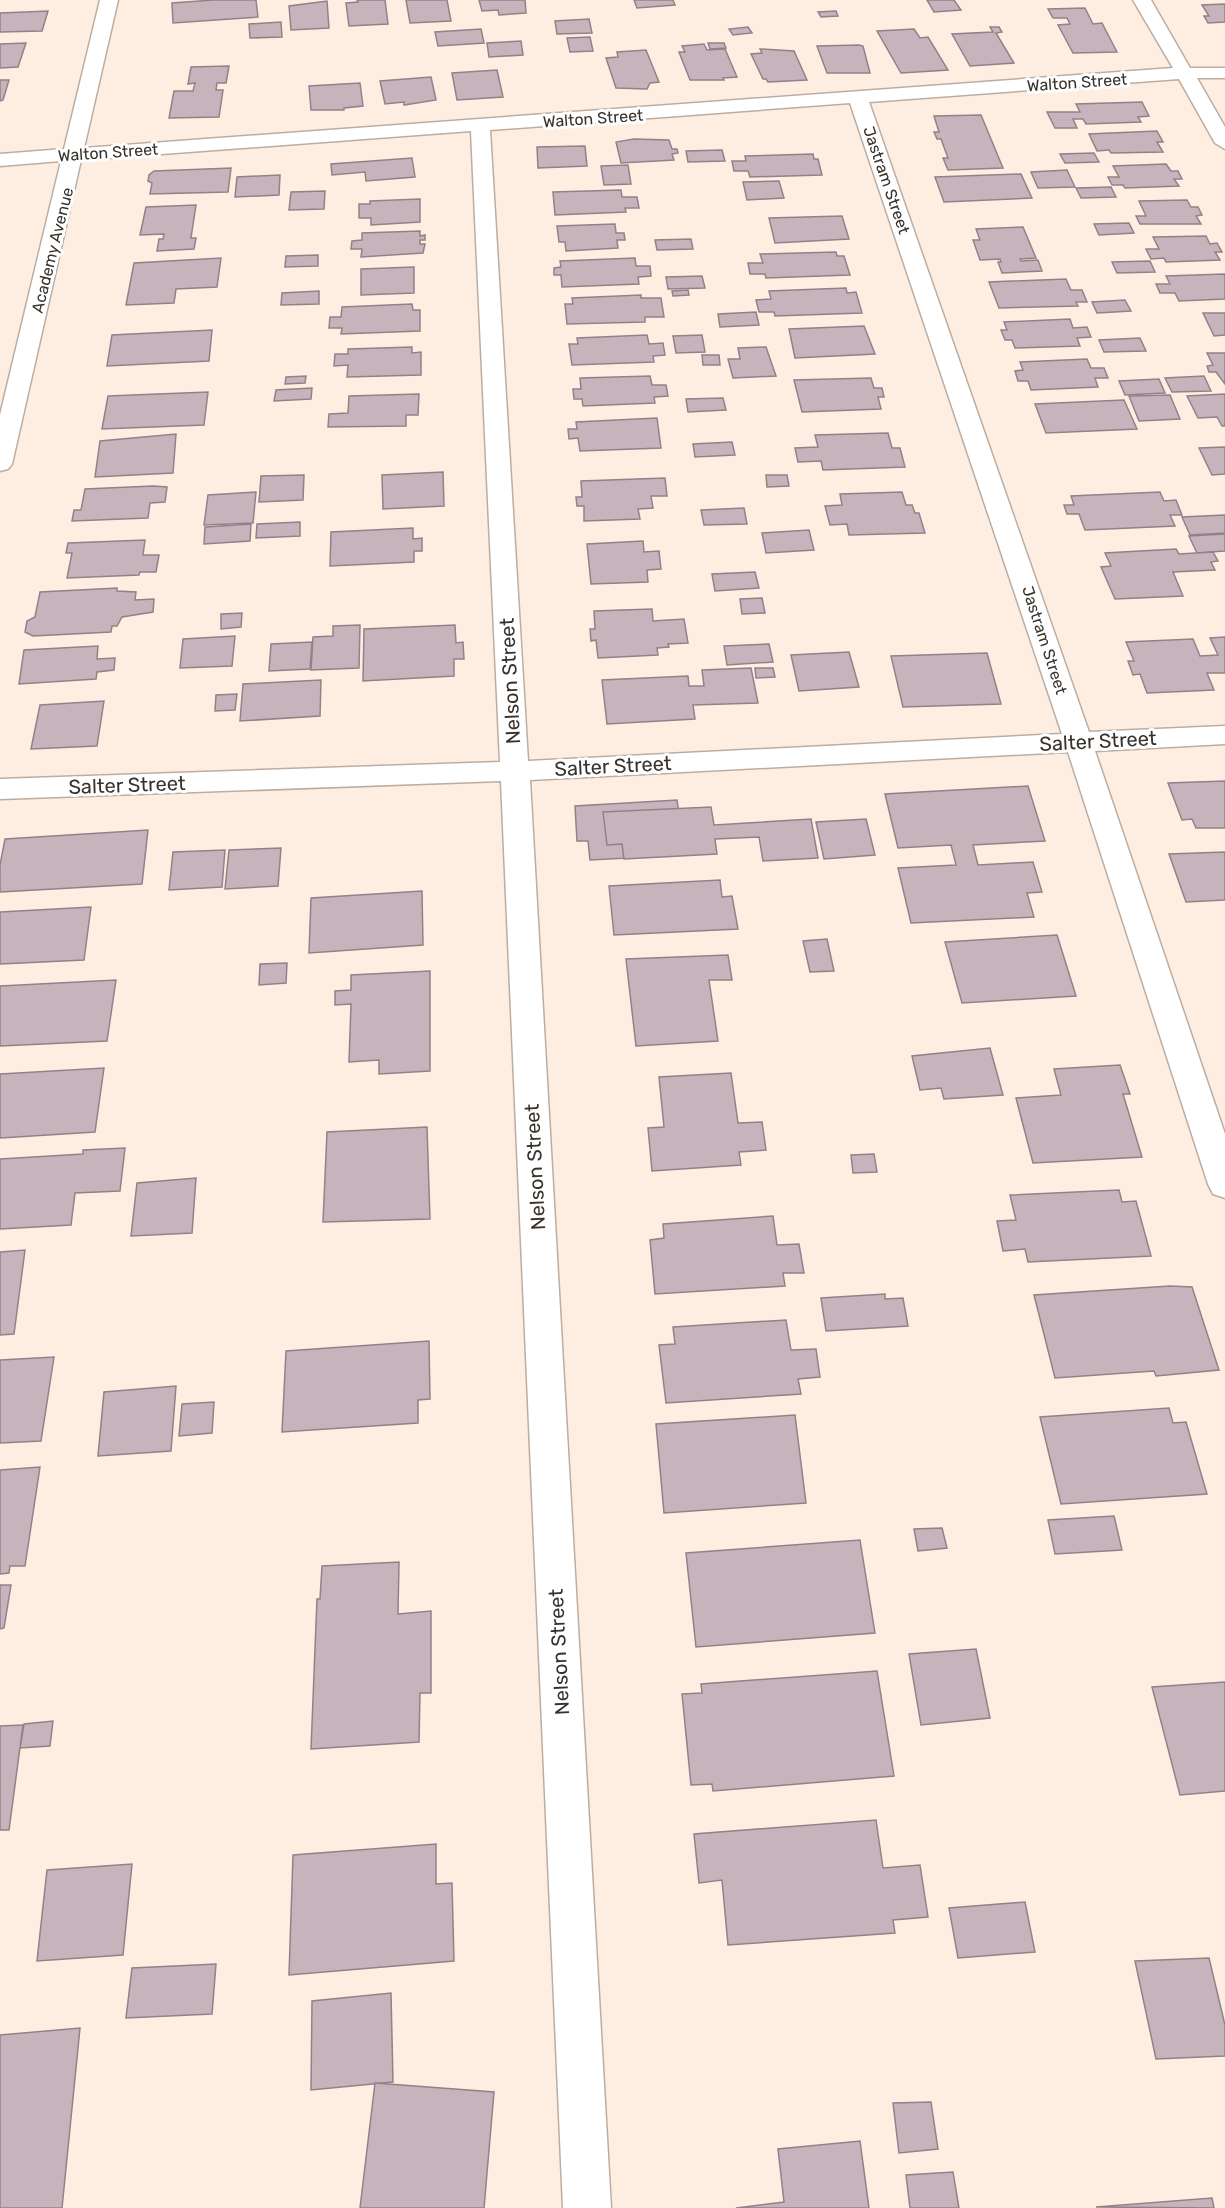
<svg xmlns="http://www.w3.org/2000/svg" width="1225" height="2208" viewBox="0 0 1225 2208" font-family="Rubik,sans-serif">
  <style>
    .building { fill: #c6b4bc; stroke: #928189; stroke-width: 1.5 }
    .lines { fill: none; stroke-linecap: round; stroke-linejoin: round }
    .minor-casing { stroke: #bcada2; stroke-width: 3 }
    .minor { fill: #fff; fill-rule: evenodd }
    .labels { text-anchor: middle; stroke-width: 6; stroke-linejoin: round; paint-order: stroke }
    .far-street-label { font-size: 16px; fill: #38322d; stroke: #fefefe }
    .street-label { font-size: 20px; fill: #38322d; stroke: #fefefe }
  </style>
  <rect width="100%" height="100%" fill="#feeee2"/>
  <g class="building">
    <polygon points="213,0 256,0 258,17 173,23 172,3"/>
    <polygon points="357,0 385,0 388,24 349,26 346,3 358,2"/>
    <polygon points="406,0 447,0 451,21 410,23"/>
    <polygon points="479,0 525,0 526,13 499,15 498,10 482,11"/>
    <polygon points="634,0 673,0 675,5 637,8"/>
    <polygon points="927,0 954,0 961,10 934,12"/>
    <polygon points="327,1 329,28 291,30 289,6"/>
    <polygon points="1225,4 1225,22 1208,23 1204,16 1209,16 1202,5"/>
    <polygon points="1085,8 1093,24 1102,23 1117,52 1073,53 1058,25 1070,24 1067,18 1053,18 1048,9"/>
    <polygon points="48,11 42,31 0,32 0,13"/>
    <polygon points="836,11 838,16 821,17 818,12"/>
    <polygon points="589,19 592,33 557,34 555,21"/>
    <polygon points="281,22 282,37 250,38 249,24"/>
    <polygon points="748,27 752,33 733,35 729,29"/>
    <polygon points="990,27 999,27 1002,32 996,33 1014,63 970,66 952,34 993,32"/>
    <polygon points="481,29 484,43 438,46 435,32"/>
    <polygon points="914,29 920,38 928,37 948,70 901,73 877,31"/>
    <polygon points="590,37 593,51 570,52 567,38"/>
    <polygon points="521,41 523,55 489,57 487,43"/>
    <polygon points="26,43 18,67 0,68 0,44"/>
    <polygon points="708,43 724,43 726,48 710,49"/>
    <polygon points="704,44 707,50 725,49 737,77 723,78 724,80 690,80 679,52 685,52 682,46"/>
    <polygon points="859,45 863,46 870,73 827,73 817,46"/>
    <polygon points="760,49 794,51 807,80 768,82 766,79 763,79 751,54 762,53"/>
    <polygon points="646,50 659,82 650,83 647,89 616,88 606,58 618,57 617,52"/>
    <polygon points="229,66 226,83 217,83 216,90 223,90 219,117 169,118 174,91 193,91 195,83 188,84 191,67"/>
    <polygon points="497,70 503,97 457,100 452,73"/>
    <polygon points="431,77 436,100 404,105 404,102 385,104 380,81"/>
    <polygon points="0,80 9,80 3,100 0,101"/>
    <polygon points="360,83 363,106 344,108 344,110 311,110 309,86"/>
    <polygon points="1142,102 1149,116 1138,117 1141,122 1086,124 1083,119 1073,119 1077,128 1055,128 1047,112 1080,112 1076,104"/>
    <polygon points="981,115 1003,168 948,170 943,158 948,158 941,139 937,139 934,132 939,132 934,116"/>
    <polygon points="1157,131 1163,142 1157,142 1163,152 1111,153 1109,150 1097,151 1089,134"/>
    <polygon points="634,139 669,140 672,149 677,149 678,153 672,154 674,160 621,163 616,142"/>
    <polygon points="585,146 587,166 538,168 537,147"/>
    <polygon points="722,150 725,161 688,162 686,151"/>
    <polygon points="1094,153 1099,162 1065,163 1060,154"/>
    <polygon points="813,154 814,159 818,159 822,175 750,177 748,171 734,171 732,161 746,161 745,156"/>
    <polygon points="412,158 415,177 366,181 365,172 332,175 331,164"/>
    <polygon points="1166,164 1171,171 1178,171 1182,179 1174,179 1179,186 1125,188 1123,185 1112,185 1108,177 1119,177 1113,166"/>
    <polygon points="628,165 631,184 604,185 601,166"/>
    <polygon points="231,168 228,192 150,194 152,183 148,181 149,175 154,171"/>
    <polygon points="1067,170 1075,187 1038,188 1031,172"/>
    <polygon points="1021,174 1032,198 944,202 935,177"/>
    <polygon points="280,175 279,195 235,197 237,177"/>
    <polygon points="779,181 784,198 747,200 743,182"/>
    <polygon points="1111,187 1116,197 1081,198 1076,188"/>
    <polygon points="621,190 622,197 637,197 639,208 625,208 626,212 555,215 553,192"/>
    <polygon points="325,191 324,209 289,210 291,192"/>
    <polygon points="420,199 420,222 371,225 371,218 359,218 359,204 370,204 370,201"/>
    <polygon points="1187,200 1191,207 1198,207 1202,215 1196,216 1201,224 1140,224 1136,216 1146,216 1139,201"/>
    <polygon points="196,205 191,238 196,238 194,249 157,251 159,239 163,239 164,234 140,235 146,207"/>
    <polygon points="842,216 849,239 775,243 769,218"/>
    <polygon points="1129,223 1134,233 1099,235 1094,224"/>
    <polygon points="615,224 616,233 624,233 625,240 617,240 618,248 566,251 565,242 559,242 557,226"/>
    <polygon points="1023,227 1036,258 1020,259 1021,261 1038,260 1042,271 1002,273 998,262 1001,262 1000,259 980,260 973,240 980,240 976,229"/>
    <polygon points="420,231 420,236 425,235 425,240 420,240 420,244 425,244 423,253 361,257 362,249 351,249 352,241 362,240 362,233"/>
    <polygon points="1206,236 1210,244 1217,243 1222,252 1215,252 1220,260 1166,262 1164,258 1151,259 1146,249 1159,249 1153,237"/>
    <polygon points="691,239 693,249 657,250 655,240"/>
    <polygon points="836,252 837,256 844,256 850,275 766,278 765,274 750,274 748,263 763,263 760,254"/>
    <polygon points="318,255 318,266 285,267 286,256"/>
    <polygon points="221,258 217,287 176,289 174,303 126,305 134,263"/>
    <polygon points="635,258 636,266 650,266 651,276 638,277 639,284 562,287 561,275 554,275 554,268 561,267 560,261"/>
    <polygon points="1150,261 1155,272 1117,273 1112,262"/>
    <polygon points="414,267 414,293 361,295 361,269"/>
    <polygon points="1225,274 1225,299 1179,301 1175,293 1160,293 1156,284 1170,284 1166,276"/>
    <polygon points="702,276 705,288 668,289 666,277"/>
    <polygon points="1066,279 1071,290 1082,290 1087,302 1076,302 1078,306 999,308 989,282"/>
    <polygon points="846,288 847,293 856,292 862,313 775,316 774,312 759,312 756,300 771,299 769,291"/>
    <polygon points="688,290 689,295 673,296 672,291"/>
    <polygon points="319,291 319,304 281,305 282,293"/>
    <polygon points="641,295 641,298 661,298 664,317 645,317 645,322 567,324 565,304 573,304 572,298"/>
    <polygon points="1125,300 1131,311 1097,313 1092,302"/>
    <polygon points="412,304 413,310 420,310 420,331 341,334 342,328 329,328 330,317 341,317 342,307"/>
    <polygon points="756,312 759,325 720,327 718,314"/>
    <polygon points="1203,313 1225,313 1225,335 1214,336"/>
    <polygon points="1070,319 1073,328 1087,327 1091,337 1077,338 1080,346 1015,348 1012,340 1005,340 1001,330 1007,330 1004,322"/>
    <polygon points="864,326 875,354 795,358 789,329"/>
    <polygon points="212,330 209,361 107,366 112,335"/>
    <polygon points="647,335 649,344 663,343 665,355 653,356 654,362 572,365 569,344 578,344 577,338"/>
    <polygon points="702,335 705,352 676,353 673,336"/>
    <polygon points="1140,338 1146,351 1104,352 1099,340"/>
    <polygon points="412,347 412,353 421,352 421,375 347,377 348,365 334,366 335,354 348,354 348,349"/>
    <polygon points="766,347 776,376 733,378 728,359 740,359 738,348"/>
    <polygon points="1207,353 1225,353 1225,384 1216,372 1209,372 1207,366 1213,365"/>
    <polygon points="702,355 719,355 720,365 703,365"/>
    <polygon points="1087,359 1091,368 1104,368 1108,378 1095,378 1098,387 1031,390 1028,381 1018,381 1015,371 1023,370 1020,362"/>
    <polygon points="306,376 305,383 285,384 286,377"/>
    <polygon points="650,376 652,385 666,385 668,396 654,397 655,403 583,406 582,399 574,399 573,389 581,389 580,378"/>
    <polygon points="1204,376 1211,391 1172,392 1165,378"/>
    <polygon points="871,378 874,388 882,388 884,397 878,397 881,409 802,412 794,380"/>
    <polygon points="1159,379 1165,393 1125,395 1119,381"/>
    <polygon points="312,388 311,399 274,401 276,390"/>
    <polygon points="208,392 204,425 102,429 108,396"/>
    <polygon points="419,394 418,415 406,415 406,426 328,427 329,414 348,413 349,396"/>
    <polygon points="1225,394 1225,426 1222,426 1217,417 1198,418 1187,396"/>
    <polygon points="1170,395 1180,419 1139,421 1129,396"/>
    <polygon points="723,398 726,410 688,412 686,399"/>
    <polygon points="1124,400 1137,429 1046,433 1035,404"/>
    <polygon points="657,418 661,448 580,451 578,438 569,439 568,429 577,429 576,422"/>
    <polygon points="888,433 892,448 900,448 905,467 823,470 821,461 798,462 795,448 818,447 815,435"/>
    <polygon points="176,434 173,473 95,477 100,441"/>
    <polygon points="732,442 735,455 695,457 693,444"/>
    <polygon points="1225,447 1225,474 1212,475 1199,448"/>
    <polygon points="443,472 444,506 383,509 382,475"/>
    <polygon points="304,475 303,500 259,502 261,476"/>
    <polygon points="766,475 787,475 789,486 767,487"/>
    <polygon points="665,478 667,496 651,496 653,508 638,509 640,519 584,521 584,506 577,506 576,497 582,497 581,481"/>
    <polygon points="153,486 167,487 165,502 150,503 148,518 72,521 74,510 81,510 85,489"/>
    <polygon points="256,492 253,523 204,525 208,495"/>
    <polygon points="902,492 906,505 912,505 915,513 919,513 925,533 849,535 847,524 830,525 825,506 842,505 840,494"/>
    <polygon points="1160,492 1164,501 1176,500 1182,515 1170,515 1175,526 1085,530 1079,514 1067,514 1064,505 1074,505 1071,496"/>
    <polygon points="744,508 747,524 704,525 701,510"/>
    <polygon points="1225,515 1225,533 1190,535 1182,517"/>
    <polygon points="300,522 300,536 256,538 257,524"/>
    <polygon points="251,524 250,541 204,544 205,527"/>
    <polygon points="413,528 413,539 422,538 422,551 414,551 414,562 330,566 331,532"/>
    <polygon points="809,530 814,550 766,553 762,533"/>
    <polygon points="1225,534 1225,551 1197,553 1189,536"/>
    <polygon points="145,540 143,555 159,555 156,572 140,572 139,575 67,578 72,553 66,553 68,543"/>
    <polygon points="643,541 644,552 659,551 661,569 647,570 648,582 591,584 587,544"/>
    <polygon points="1176,549 1179,554 1213,552 1218,561 1211,562 1215,570 1173,572 1183,596 1115,599 1101,567 1111,566 1105,553"/>
    <polygon points="755,572 759,588 715,591 712,574"/>
    <polygon points="117,588 117,591 136,592 135,600 154,599 153,612 122,617 117,626 112,626 111,632 33,636 25,632 27,621 35,617 40,592"/>
    <polygon points="762,598 765,613 742,614 740,599"/>
    <polygon points="652,609 653,621 684,619 688,643 668,644 669,647 657,648 658,655 598,658 596,640 591,641 590,629 595,629 594,611"/>
    <polygon points="242,613 241,627 221,629 221,614"/>
    <polygon points="360,625 359,668 311,670 313,637 333,636 333,626"/>
    <polygon points="455,625 456,643 463,642 464,659 454,659 454,676 363,681 364,629"/>
    <polygon points="235,636 232,666 180,668 183,639"/>
    <polygon points="1225,637 1225,673 1207,673 1214,690 1147,693 1140,674 1133,675 1128,661 1134,661 1126,642 1193,639 1200,656 1218,655 1210,638"/>
    <polygon points="312,642 310,669 269,671 271,644"/>
    <polygon points="769,644 773,662 727,665 724,646"/>
    <polygon points="98,646 97,659 115,658 114,670 97,672 96,679 19,684 24,650"/>
    <polygon points="849,652 859,687 799,691 791,655"/>
    <polygon points="987,653 1001,704 903,707 891,656"/>
    <polygon points="751,668 758,703 693,705 695,719 607,724 602,680 688,676 689,686 704,686 702,670"/>
    <polygon points="755,668 773,668 775,677 756,678"/>
    <polygon points="321,680 320,716 240,721 243,684"/>
    <polygon points="237,694 235,710 215,711 216,695"/>
    <polygon points="104,701 97,746 31,749 40,705"/>
    <polygon points="1225,781 1225,828 1196,828 1192,819 1182,820 1168,783"/>
    <polygon points="1028,786 1045,841 973,845 978,865 1033,862 1042,892 1027,893 1034,917 911,923 898,868 956,865 951,845 898,848 885,794"/>
    <polygon points="677,800 685,855 590,860 588,841 577,841 575,806"/>
    <polygon points="711,807 714,825 811,819 818,858 763,861 759,837 715,839 717,854 624,859 622,844 607,845 603,812"/>
    <polygon points="866,819 875,855 824,859 816,822"/>
    <polygon points="148,830 142,884 0,892 0,865 5,839"/>
    <polygon points="281,848 278,886 225,889 229,850"/>
    <polygon points="225,850 222,887 169,890 173,852"/>
    <polygon points="1225,852 1225,900 1186,902 1169,854"/>
    <polygon points="720,880 722,897 732,896 738,929 614,935 609,886"/>
    <polygon points="422,891 423,945 309,953 311,898"/>
    <polygon points="91,907 84,960 0,964 0,912"/>
    <polygon points="1057,935 1076,996 962,1003 945,942"/>
    <polygon points="827,939 834,971 810,972 803,941"/>
    <polygon points="728,955 732,980 709,980 718,1041 636,1046 626,959"/>
    <polygon points="287,963 286,983 259,985 260,964"/>
    <polygon points="430,971 430,1071 379,1074 379,1060 349,1062 351,1004 335,1005 335,991 351,990 351,975"/>
    <polygon points="116,980 107,1041 0,1046 0,986"/>
    <polygon points="990,1048 1003,1095 944,1099 941,1088 920,1090 912,1056"/>
    <polygon points="1120,1065 1130,1094 1123,1094 1142,1157 1033,1163 1016,1098 1061,1095 1054,1069"/>
    <polygon points="104,1068 95,1132 0,1138 0,1074"/>
    <polygon points="731,1073 738,1123 762,1122 766,1150 739,1152 741,1165 652,1171 648,1128 664,1127 659,1077"/>
    <polygon points="427,1127 430,1219 323,1222 327,1132"/>
    <polygon points="125,1148 120,1191 75,1193 71,1225 0,1229 0,1159 83,1154 83,1150"/>
    <polygon points="874,1154 877,1172 853,1173 851,1155"/>
    <polygon points="196,1178 192,1233 131,1236 137,1183"/>
    <polygon points="1119,1190 1122,1202 1136,1201 1151,1256 1028,1262 1025,1249 1003,1251 997,1221 1016,1220 1010,1195"/>
    <polygon points="773,1216 777,1245 799,1244 804,1273 783,1273 785,1286 655,1294 650,1240 664,1238 663,1224"/>
    <polygon points="25,1250 14,1334 0,1335 0,1252"/>
    <polygon points="1170,1286 1192,1287 1219,1370 1156,1376 1154,1371 1055,1378 1034,1295"/>
    <polygon points="885,1294 885,1299 903,1298 908,1326 826,1331 821,1298"/>
    <polygon points="786,1320 791,1350 816,1349 820,1377 798,1379 801,1394 666,1403 659,1345 675,1344 673,1327"/>
    <polygon points="429,1341 430,1399 418,1400 418,1423 282,1432 286,1351"/>
    <polygon points="54,1357 41,1441 0,1443 0,1360"/>
    <polygon points="176,1386 171,1451 98,1456 104,1392"/>
    <polygon points="214,1402 212,1433 179,1436 182,1404"/>
    <polygon points="1169,1408 1173,1423 1186,1422 1207,1494 1061,1504 1040,1417"/>
    <polygon points="795,1415 806,1503 664,1513 656,1424"/>
    <polygon points="40,1467 25,1566 10,1566 9,1573 0,1574 0,1470"/>
    <polygon points="1114,1516 1122,1550 1055,1554 1048,1520"/>
    <polygon points="942,1528 947,1548 918,1551 914,1529"/>
    <polygon points="860,1540 875,1633 696,1647 686,1553"/>
    <polygon points="399,1562 398,1614 431,1611 431,1693 420,1693 419,1742 311,1749 317,1599 320,1599 322,1566"/>
    <polygon points="0,1585 11,1585 4,1628 0,1629"/>
    <polygon points="976,1649 990,1718 921,1725 909,1654"/>
    <polygon points="877,1671 894,1776 713,1791 712,1784 691,1785 682,1694 702,1693 701,1684"/>
    <polygon points="1225,1682 1225,1791 1180,1795 1152,1687"/>
    <polygon points="53,1721 50,1746 20,1748 24,1724"/>
    <polygon points="23,1725 9,1830 0,1830 0,1726"/>
    <polygon points="876,1820 883,1868 920,1865 928,1917 893,1920 895,1933 728,1945 722,1880 699,1883 694,1834"/>
    <polygon points="436,1844 436,1884 452,1883 454,1961 289,1975 293,1855"/>
    <polygon points="132,1864 123,1955 37,1961 47,1870"/>
    <polygon points="1025,1902 1035,1952 958,1958 949,1908"/>
    <polygon points="1209,1958 1225,2025 1225,2056 1156,2059 1135,1961"/>
    <polygon points="216,1964 212,2014 126,2018 132,1968"/>
    <polygon points="391,1993 393,2082 311,2090 312,2001"/>
    <polygon points="80,2028 62,2208 0,2208 0,2035"/>
    <polygon points="375,2083 494,2092 484,2208 360,2208"/>
    <polygon points="931,2102 938,2149 899,2153 893,2103"/>
    <polygon points="860,2141 869,2208 736,2208 784,2202 778,2149"/>
    <polygon points="953,2172 959,2208 910,2208 906,2175"/>
    <polygon points="1212,2198 1214,2208 1096,2207"/>
  </g>
  <g class="lines">
    <g class="minor-casing">
      <path id="minor" d="M100 0H118L84 148 1173 68 1133 0H1151L1190 68H1225V78H1197L1225 127V149L1215 143 1179 79 869 102 1089 732 1225 726V744L1095 751 1225 1134V1198L1213 1194 1208 1184 1068 752 530 780 611 2208H563L501 781 0 799V779L500 762 471 131 81 160 12 464 8 469 0 471V415L61 161 0 166V154L64 149ZM850 103 1062 734 528 761 490 130Z"/>
    </g>
    <use href="#minor" class="minor"/>
  </g>
  <g class="labels">
    <g class="far-street-label">
      <text transform="translate(1077 82) rotate(-4)" y="6">Walton Street</text>
      <text transform="translate(593 118) rotate(-4)" y="6">Walton Street</text>
      <text transform="translate(108 152) rotate(-4)" y="6">Walton Street</text>
      <text transform="translate(887 180) rotate(71)" y="6">Jastram Street</text>
      <text transform="translate(52 250) rotate(-76)" y="6">Academy Avenue</text>
      <text transform="translate(1045 640) rotate(72)" y="6">Jastram Street</text>
    </g>
    <g class="street-label">
      <text transform="translate(510 681) rotate(-93)" y="7">Nelson Street</text>
      <text transform="translate(1098 741) rotate(-3)" y="7">Salter Street</text>
      <text transform="translate(613 766) rotate(-3)" y="7">Salter Street</text>
      <text transform="translate(127 785) rotate(-2)" y="7">Salter Street</text>
      <text transform="translate(535 1167) rotate(-93)" y="7">Nelson Street</text>
      <text transform="translate(559 1652) rotate(-93)" y="7">Nelson Street</text>
    </g>
  </g>
</svg>
